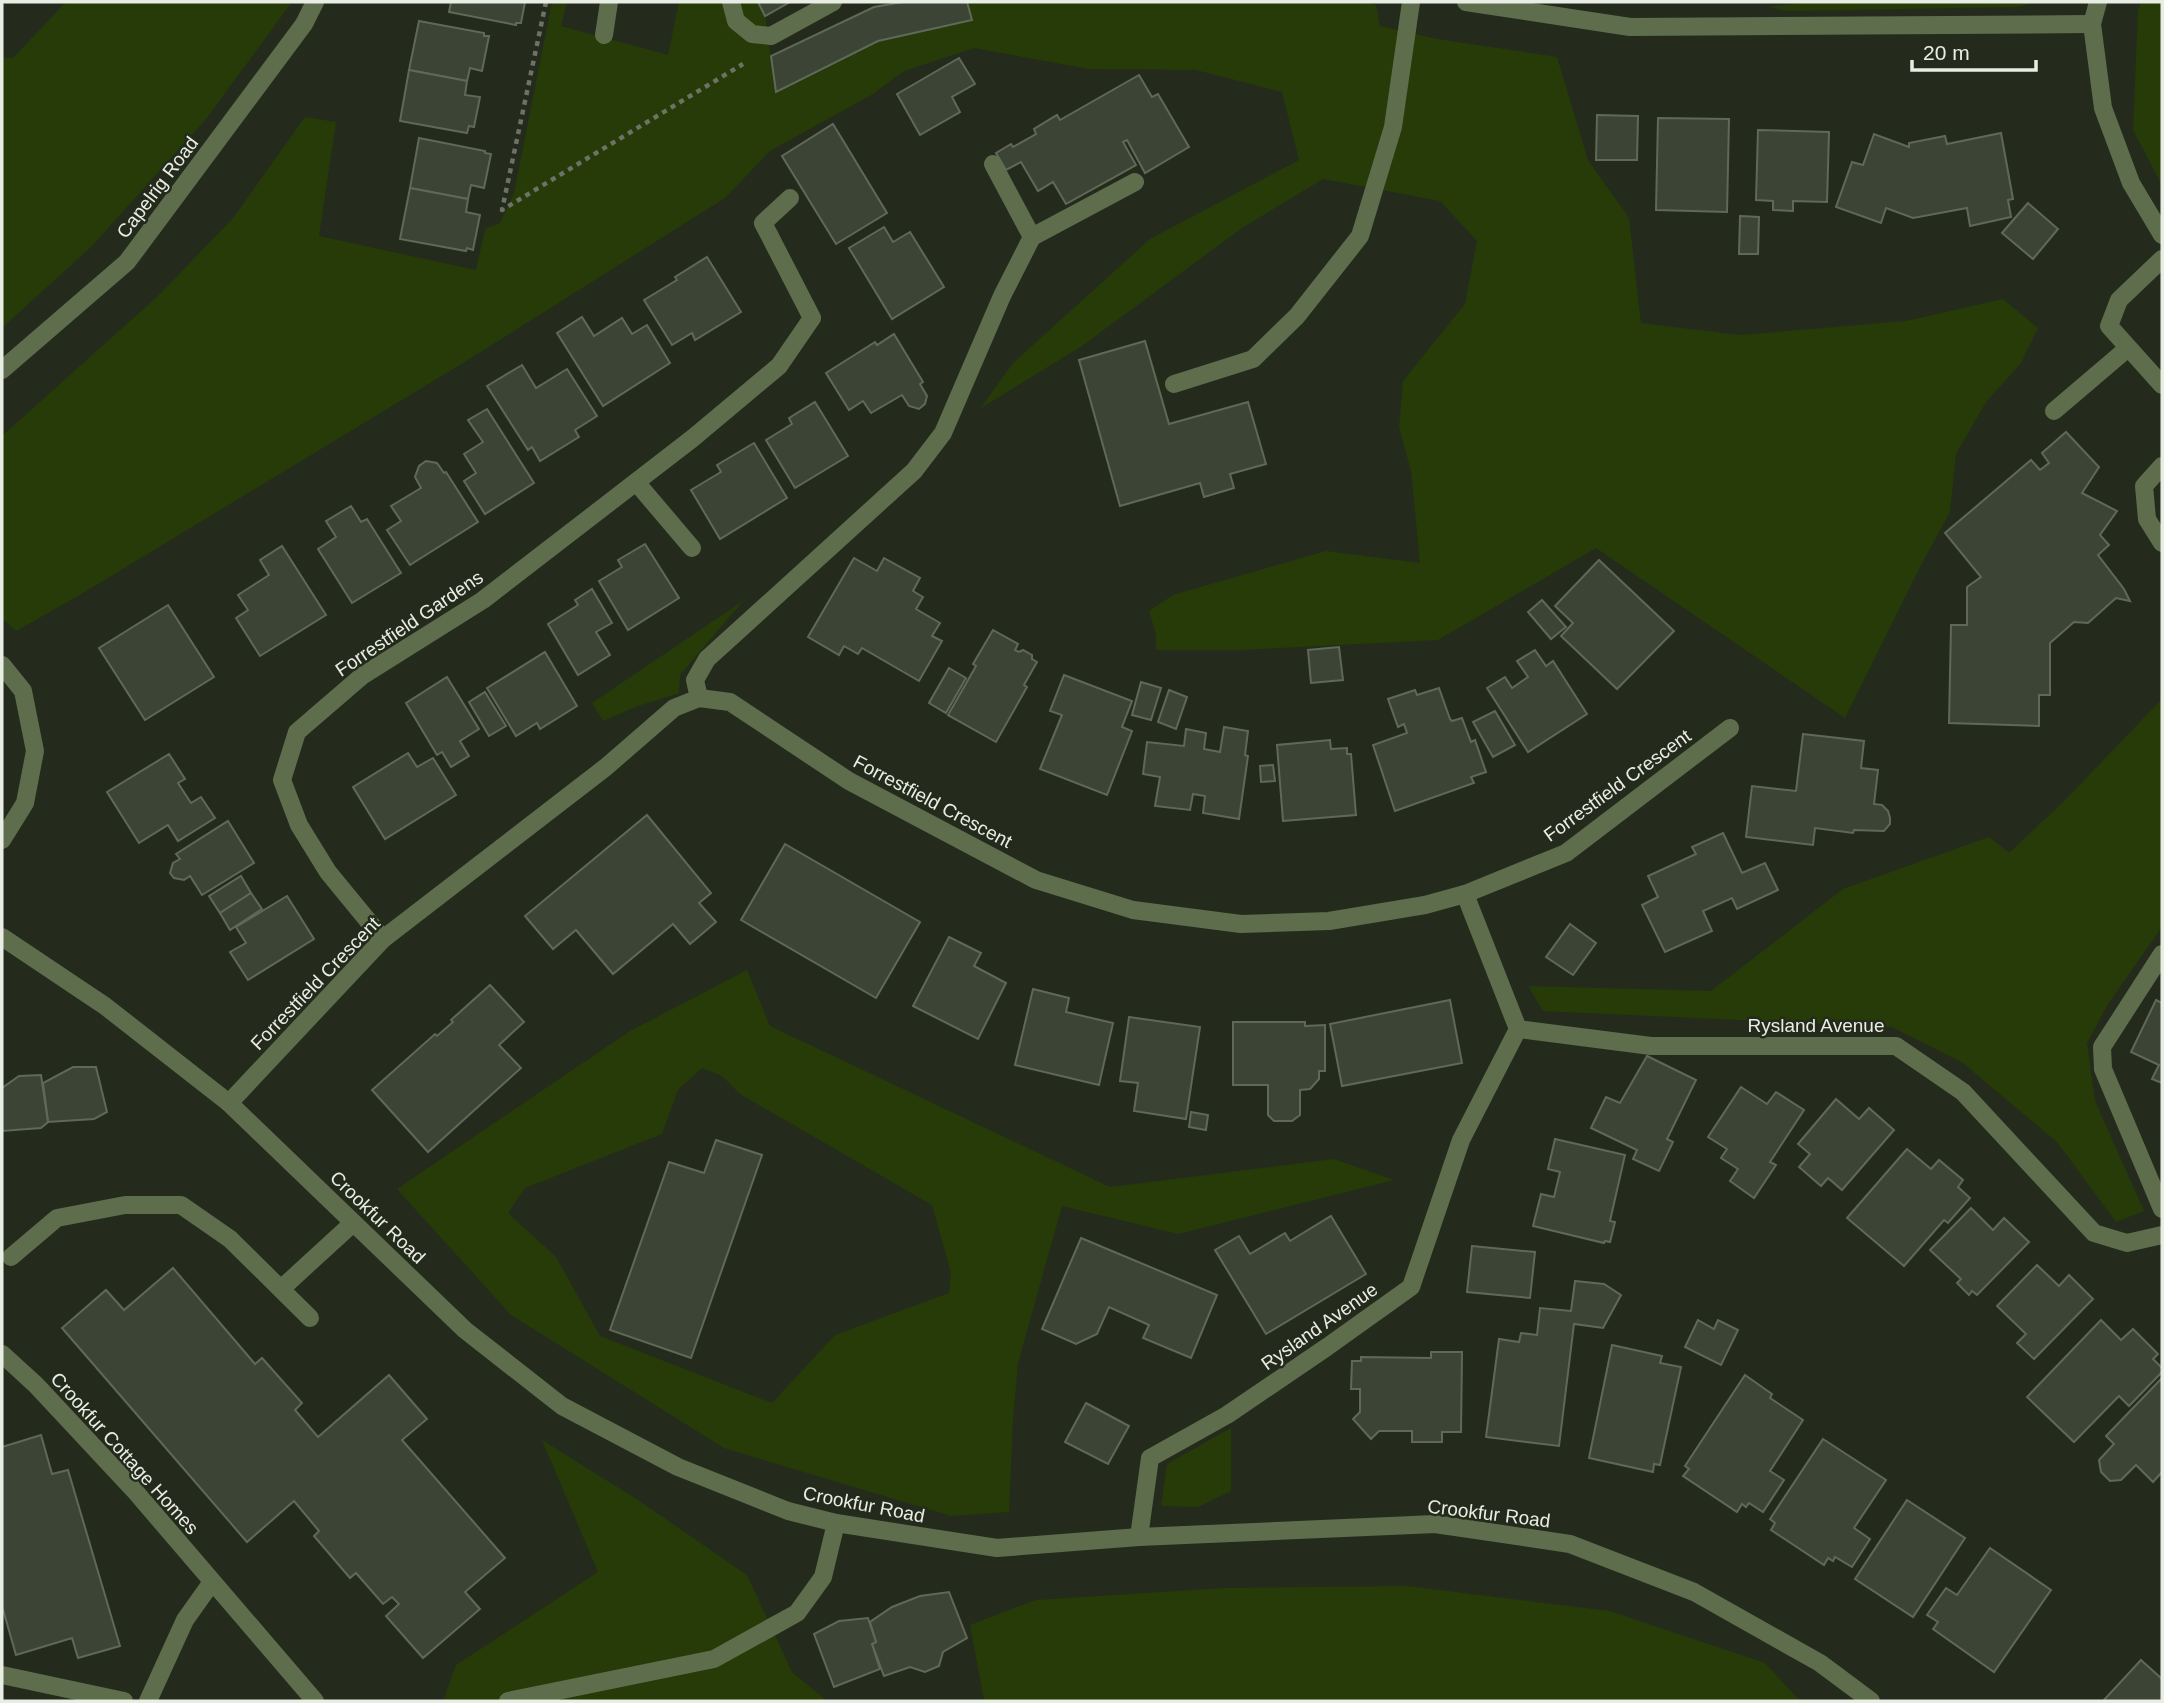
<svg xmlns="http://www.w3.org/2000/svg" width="2164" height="1703" viewBox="0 0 2164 1703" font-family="Arial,sans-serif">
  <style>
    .green { fill: #263b08; fill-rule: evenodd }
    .building { fill: #3c4435; stroke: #606958; stroke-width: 2 }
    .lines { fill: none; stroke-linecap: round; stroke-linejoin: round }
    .path { stroke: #6c7366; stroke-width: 4.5; stroke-dasharray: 5 5; stroke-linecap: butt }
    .service { stroke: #5e6e4d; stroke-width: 18 }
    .minor { stroke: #5e6e4d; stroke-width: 18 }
    .tertiary { stroke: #5e6e4d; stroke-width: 18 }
    .labels { text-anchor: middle; stroke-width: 5; stroke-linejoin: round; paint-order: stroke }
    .street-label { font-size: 19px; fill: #e9eee5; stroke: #242b1c }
  </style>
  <rect width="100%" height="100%" fill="#242b1c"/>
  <g class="green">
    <polygon points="66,2 292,2 206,119 91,247 2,328 2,58 13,58"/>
    <polygon points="552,2 567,2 561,26 668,55 679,2 758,2 765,16 776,92 878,41 971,20 967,2 1363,2 1376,5 1380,26 1437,39 1557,57 1588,160 1629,218 1641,323 1740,335 1906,321 2003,299 2038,328 2021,363 1986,402 1956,454 1950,512 1919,569 1845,718 1596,548 1438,640 1241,650 1156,650 1156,634 1149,611 1173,595 1326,551 1420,563 1411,471 1399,427 1403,381 1465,304 1477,241 1440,201 1323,179 1242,228 1082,346 981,408 1013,363 1150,239 1299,160 1282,92 1196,70 1089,69 974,48 904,71 873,94 770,151 725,198 463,363 78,596 16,631 2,618 2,436 158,296 234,217 305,117 336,122 319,236 476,270 485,229 500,223 514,193"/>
    <polygon points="1808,2 2039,2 2017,7 1786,11 1769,7"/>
    <polygon points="2141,2 2162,2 2162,185 2133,130 2138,10"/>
    <polygon points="743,601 680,675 679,693 638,706 603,721 592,703"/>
    <polygon points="2162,699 2162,927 2108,1004 2087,1043 2095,1101 2144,1211 2116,1222 2057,1142 1963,1063 1892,1027 1543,1011 1528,986 1711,991 1843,889 1989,837 2009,853 2066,799"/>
    <path d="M747 970 770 1026 1110 1187 1334 1159 1394 1180 1178 1234 1062 1206 1018 1363 1013 1419 1009 1512 951 1516 724 1448 511 1315 397 1189 630 1031ZM702 1068 722 1076 740 1094 932 1205 951 1273 949 1293 835 1335 772 1403 600 1336 556 1257 508 1213 525 1188 662 1134 678 1090Z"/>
    <polygon points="1231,1428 1231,1491 1198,1507 1161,1506 1167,1464"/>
    <polygon points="542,1440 638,1500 747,1575 792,1672 827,1701 443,1701 456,1665 598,1572"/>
    <polygon points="1407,1586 1610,1611 1765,1663 1800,1701 980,1701 984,1700 970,1625 1036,1600 1225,1588"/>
  </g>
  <g class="building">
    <polygon points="451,2 525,2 521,23 516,23 516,25 449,12"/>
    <polygon points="758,2 790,2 765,16"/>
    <polygon points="903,2 967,2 972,20 878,41 776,92 771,56 874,7"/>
    <polygon points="419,21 484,33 484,36 489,36 482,71 470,68 467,81 409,70"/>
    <polygon points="959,58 975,84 952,97 960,112 920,135 897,94"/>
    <polygon points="409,70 467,81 465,95 480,97 474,127 469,126 467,133 400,121"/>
    <polygon points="1139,75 1152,97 1158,94 1189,147 1145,173 1127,140 1123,142 1136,165 1066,204 1053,182 1038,191 1021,162 1006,170 996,153 1011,144 1013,147 1036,134 1034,129 1057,115 1060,120"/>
    <polygon points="1597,115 1638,116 1637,160 1596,160"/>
    <polygon points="1658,118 1729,119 1727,212 1656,210"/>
    <polygon points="833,124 887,213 836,244 782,156"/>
    <polygon points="1758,130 1829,132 1827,202 1793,201 1793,211 1773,210 1773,201 1756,200"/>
    <polygon points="2001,133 2013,199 2008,200 2011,217 1970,226 1967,208 1913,218 1886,208 1881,223 1836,207 1852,162 1863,165 1874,134 1909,147 1909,143 1945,136 1947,144"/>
    <polygon points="419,138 485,151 485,153 491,154 484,188 471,185 468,199 410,188"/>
    <polygon points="410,188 468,199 466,212 480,215 473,250 467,248 466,251 400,239"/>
    <polygon points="2028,203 2058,229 2033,259 2002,233"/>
    <polygon points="1740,216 1759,217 1758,254 1739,254"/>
    <polygon points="884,227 893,242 910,232 944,287 892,319 849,248"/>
    <polygon points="707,257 741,312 695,340 692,333 672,345 644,300 677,280 675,277"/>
    <polygon points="582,317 594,336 622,318 632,334 647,325 670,363 603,406 557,333"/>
    <polygon points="894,334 923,382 920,384 927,396 925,404 919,409 909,406 902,395 871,413 863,401 849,410 826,373 875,342 877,345"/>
    <polygon points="1145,341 1169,424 1248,402 1266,464 1230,474 1234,488 1204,497 1200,483 1120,506 1079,360"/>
    <polygon points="522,365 536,388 567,369 597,416 575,430 579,437 540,461 532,447 528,450 487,386"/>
    <polygon points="815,402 848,456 795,488 766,440 792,424 789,418"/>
    <polygon points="487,409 534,483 485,514 464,481 476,473 464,454 483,442 468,420"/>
    <polygon points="2066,432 2099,467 2082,493 2117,511 2100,535 2109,545 2098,555 2124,589 2130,601 2116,598 2088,623 2074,622 2050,643 2050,695 2039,695 2039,726 1949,723 1951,625 1967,625 1967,587 1981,577 1945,533 2031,460 2040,470 2049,463 2042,453"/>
    <polygon points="754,443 787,498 720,539 691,490 721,472 717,465"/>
    <polygon points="426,461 437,463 444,473 446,472 478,522 410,565 387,530 401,521 391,506 421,488 415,477 419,466"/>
    <polygon points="351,506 361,522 367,519 401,573 352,603 318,549 336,537 326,521"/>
    <polygon points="645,544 679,598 628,630 599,581 622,567 618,560"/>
    <polygon points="282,546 326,615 260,656 236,618 248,610 238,595 269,575 260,560"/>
    <polygon points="854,558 877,571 884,558 920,578 913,591 923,597 916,609 940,623 932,636 942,641 919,681 862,648 858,654 844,646 839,655 808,637"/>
    <polygon points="1599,560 1674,631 1617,689 1561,636 1573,623 1555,606"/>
    <polygon points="592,589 612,623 596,632 610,655 578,675 548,624 578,605 575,600"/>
    <polygon points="1542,600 1566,627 1551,639 1528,612"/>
    <polygon points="168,605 214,677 145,720 99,648"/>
    <polygon points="993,630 1018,644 1015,650 1019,652 1023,650 1032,655 1032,659 1037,662 1024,685 1027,687 996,742 948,715 976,666 973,664"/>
    <polygon points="1339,647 1343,680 1311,683 1308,650"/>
    <polygon points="1535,650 1546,666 1553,661 1587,714 1528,752 1487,688 1505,677 1512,688 1528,677 1517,661"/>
    <polygon points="545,652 577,706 540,729 537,723 516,736 487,688"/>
    <polygon points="949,668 966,678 946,713 929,703"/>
    <polygon points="1064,675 1132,701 1122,727 1132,731 1107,795 1040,769 1062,715 1050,711"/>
    <polygon points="447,677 479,729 460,741 469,756 451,767 442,752 437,755 406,703"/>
    <polygon points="1141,682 1161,688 1151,720 1132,715"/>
    <polygon points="1439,688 1450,719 1452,721 1462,718 1471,742 1475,740 1486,772 1471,777 1474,783 1395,811 1373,745 1407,733 1404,724 1398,727 1388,699 1415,690 1417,695"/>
    <polygon points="1169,690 1187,697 1176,729 1158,722"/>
    <polygon points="485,692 506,726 489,736 469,702"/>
    <polygon points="1495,711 1515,745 1493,757 1473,722"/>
    <polygon points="1224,727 1248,731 1245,755 1248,756 1239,819 1203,813 1205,796 1193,794 1190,810 1155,806 1160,777 1143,774 1147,742 1184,746 1186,729 1206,733 1204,749 1220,752"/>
    <polygon points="1803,734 1864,741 1861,768 1878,770 1874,804 1882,805 1888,811 1890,818 1890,824 1884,831 1854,830 1853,833 1815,828 1813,845 1746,837 1752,786 1796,791"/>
    <polygon points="1330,740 1331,749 1347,748 1347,754 1351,754 1356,815 1283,821 1277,745"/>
    <polygon points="408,753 417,767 433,758 456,795 385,839 353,787"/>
    <polygon points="169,754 185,779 178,783 191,803 201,797 215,818 178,841 168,825 139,843 107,792"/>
    <polygon points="1273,765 1275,781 1261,782 1260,766"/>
    <polygon points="647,815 711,893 699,903 716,922 690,944 673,924 613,974 576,930 553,949 525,916"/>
    <polygon points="228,821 254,863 202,895 190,876 184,880 174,878 170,873 173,863 180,859 176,854"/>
    <polygon points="1723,833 1742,873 1765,863 1778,890 1737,909 1732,898 1703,911 1712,931 1665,952 1642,905 1658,897 1648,876 1696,854 1692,847"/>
    <polygon points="785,844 920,922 876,998 741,920"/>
    <polygon points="241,876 251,893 220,913 209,896"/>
    <polygon points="251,893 262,909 230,930 220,913"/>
    <polygon points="287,896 314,939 248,980 230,952 246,943 236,927"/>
    <polygon points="1570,924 1596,943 1573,975 1546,957"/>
    <polygon points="949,937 981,953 974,966 1006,983 978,1039 913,1006"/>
    <polygon points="490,985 524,1022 499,1045 521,1068 428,1152 372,1090 435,1034 437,1036 453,1022 451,1020"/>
    <polygon points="1033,989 1069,998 1066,1012 1113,1023 1099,1085 1015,1065"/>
    <polygon points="1450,1000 1462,1063 1342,1086 1330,1024"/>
    <polygon points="2156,1000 2162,1003 2162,1083 2152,1079 2159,1065 2131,1052"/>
    <polygon points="1129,1017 1200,1027 1186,1119 1134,1111 1138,1083 1120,1081"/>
    <polygon points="1233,1022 1305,1022 1305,1026 1325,1025 1325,1071 1319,1071 1319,1079 1310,1089 1300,1090 1300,1115 1292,1121 1274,1121 1268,1115 1268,1085 1233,1085"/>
    <polygon points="1647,1056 1696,1080 1667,1139 1673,1142 1659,1171 1633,1159 1637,1150 1591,1128 1606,1097 1620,1103"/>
    <polygon points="73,1067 96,1067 107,1112 94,1119 48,1122 43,1083"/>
    <polygon points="41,1075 48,1122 41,1128 2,1131 2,1088 19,1076"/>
    <polygon points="1741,1087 1767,1104 1776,1092 1804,1110 1770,1162 1776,1165 1754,1198 1730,1181 1738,1169 1721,1158 1727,1149 1708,1137"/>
    <polygon points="1836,1099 1859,1119 1869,1108 1894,1130 1842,1190 1828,1178 1821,1186 1799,1167 1810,1154 1798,1144"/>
    <polygon points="1191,1112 1208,1115 1206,1130 1189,1127"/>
    <polygon points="1555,1139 1625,1155 1610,1221 1615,1222 1610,1242 1605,1241 1604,1243 1533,1226 1541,1194 1554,1197 1560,1172 1548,1169"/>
    <polygon points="716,1140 762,1155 691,1358 610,1330 669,1162 704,1173"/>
    <polygon points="1907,1149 1931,1169 1939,1160 1963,1180 1958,1187 1970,1198 1948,1223 1944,1220 1904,1266 1847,1218"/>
    <polygon points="1971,1208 1993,1230 2004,1218 2029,1242 1977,1295 1972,1291 1969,1295 1957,1283 1961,1279 1930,1250"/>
    <polygon points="1331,1216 1366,1274 1266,1334 1215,1250 1239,1236 1250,1254 1285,1233 1290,1241"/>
    <polygon points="1081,1238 1217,1295 1191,1358 1143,1338 1149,1325 1109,1307 1097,1334 1076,1344 1042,1329"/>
    <polygon points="1472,1246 1535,1252 1530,1298 1467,1292"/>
    <polygon points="2037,1265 2059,1286 2069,1275 2093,1299 2034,1359 2017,1343 2026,1334 1997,1306"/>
    <polygon points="173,1268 255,1364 262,1358 302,1403 295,1410 318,1437 389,1375 427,1419 402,1440 505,1558 465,1592 480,1609 423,1658 386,1616 399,1604 392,1597 383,1604 356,1573 350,1578 314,1536 319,1531 294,1501 247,1542 62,1328 106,1290 124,1310"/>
    <polygon points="1575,1281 1604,1284 1621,1295 1603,1328 1574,1324 1559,1446 1486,1437 1499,1339 1519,1342 1521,1333 1537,1335 1540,1308 1571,1311"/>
    <polygon points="1698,1320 1714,1329 1718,1320 1738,1330 1721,1365 1685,1347"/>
    <polygon points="2101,1320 2121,1340 2133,1329 2158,1354 2153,1359 2162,1368 2162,1372 2129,1406 2119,1396 2074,1442 2027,1397"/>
    <polygon points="1612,1345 1662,1356 1660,1363 1681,1367 1660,1465 1654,1464 1653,1472 1589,1458"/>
    <polygon points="1431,1352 1462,1352 1461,1432 1442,1432 1442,1442 1412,1442 1412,1431 1379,1431 1371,1439 1353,1419 1360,1412 1360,1389 1351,1389 1352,1361 1361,1361 1361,1357 1431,1358"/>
    <polygon points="1745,1375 1772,1394 1770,1398 1803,1420 1770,1471 1784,1480 1763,1512 1749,1503 1746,1507 1742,1504 1737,1512 1683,1476 1689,1469 1685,1466"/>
    <polygon points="2162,1378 2162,1472 2153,1482 2136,1465 2121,1480 2110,1481 2101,1472 2099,1460 2114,1444 2106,1436"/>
    <polygon points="1086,1403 1129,1426 1108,1464 1065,1442"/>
    <polygon points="41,1435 52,1474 68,1470 120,1646 78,1658 72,1638 16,1655 2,1606 2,1447"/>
    <polygon points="1823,1439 1886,1480 1854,1528 1870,1539 1852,1567 1835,1557 1833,1561 1828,1558 1824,1565 1771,1530 1775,1523 1770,1519"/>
    <polygon points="1907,1500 1965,1538 1913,1617 1855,1579"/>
    <polygon points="1990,1548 2051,1590 1994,1672 1933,1629 1938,1622 1927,1615 1946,1588 1957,1595"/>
    <polygon points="949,1592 967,1638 943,1652 939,1666 925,1672 910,1667 884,1676 872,1644 876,1642 870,1622 892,1607 920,1596"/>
    <polygon points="868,1618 876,1642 872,1644 880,1669 834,1687 814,1634 839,1621"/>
    <polygon points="2141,1660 2162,1679 2162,1701 2103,1701"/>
  </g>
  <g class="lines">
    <polyline class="path" points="546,2 502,210 743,64"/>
    <g class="service">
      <polyline points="993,164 1032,237 1135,182"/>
      <polyline points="2162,259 2119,300 2109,326 2162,385"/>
      <polyline points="1174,384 1253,359 1297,316 1360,236 1393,127 1411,2"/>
      <polyline points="2054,411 2128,348"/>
      <polyline points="2162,466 2144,486 2147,519 2162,543"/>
      <polyline points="699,698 695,680 707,659 914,471 943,433 1002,296 1032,237"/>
      <polyline points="11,1257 57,1218 125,1205 181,1205 230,1239 310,1318"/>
    </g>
    <g class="minor">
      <polyline points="731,2 736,21 752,34 771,36 833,2"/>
      <polyline points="1466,2 1630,27 2092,24"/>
      <polyline points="604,35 609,2"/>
      <polyline points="636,482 692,548"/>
      <polyline points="1465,894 1518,1029"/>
      <polyline points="383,939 328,872 299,825 282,780 297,732 362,676 483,600 693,438 779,366 812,318 763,223 790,198"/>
      <polyline points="2162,954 2102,1047 2103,1069 2162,1209"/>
      <polyline points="229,1103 383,939 606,767 674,708 699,698 730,702 849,781 1036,880 1133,910 1241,924 1329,921 1425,905 1465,894 1566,853 1730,728"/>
      <polyline points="282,1288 353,1223"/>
      <polyline points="2,1354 36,1385 134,1490 315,1701"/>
      <polyline points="1139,1537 1150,1458 1227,1415 1327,1347 1411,1287 1461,1140 1518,1029 1651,1046 1896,1046 1963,1092 2094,1233 2127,1243 2162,1235"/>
      <polyline points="2,1675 124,1701"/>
      <polyline points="148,1701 185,1620 212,1582"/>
      <polyline points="508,1701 714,1659 797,1613 823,1577 836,1523"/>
    </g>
    <g class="tertiary">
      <polyline points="2098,2 2092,24 2103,108 2131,183 2162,235"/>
      <polyline points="2,370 127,262 304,24 315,2"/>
      <polyline points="2,665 23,691 35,751 25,803 2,840"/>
      <polyline points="2,937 105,1006 229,1103 465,1330 562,1406 678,1467 788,1511 836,1523 997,1548 1139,1537 1435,1524 1570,1544 1694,1592 1820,1663 1871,1701"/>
    </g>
  </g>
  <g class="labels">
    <g class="street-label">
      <text transform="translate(157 187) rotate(-53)" y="7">Capelrig Road</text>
      <text transform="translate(409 623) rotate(-34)" y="7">Forrestfield Gardens</text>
      <text transform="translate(1617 785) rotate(-36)" y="7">Forrestfield Crescent</text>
      <text transform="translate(933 801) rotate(28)" y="7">Forrestfield Crescent</text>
      <text transform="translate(315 983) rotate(-46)" y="7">Forrestfield Crescent</text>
      <text x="1816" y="1032">Rysland Avenue</text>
      <text transform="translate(378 1217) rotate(44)" y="7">Crookfur Road</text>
      <text transform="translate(1319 1326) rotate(-35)" y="7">Rysland Avenue</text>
      <text transform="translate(125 1453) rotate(48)" y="7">Crookfur Cottage Homes</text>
      <text transform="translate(864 1504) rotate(11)" y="7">Crookfur Road</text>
      <text transform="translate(1489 1513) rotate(7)" y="7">Crookfur Road</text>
    </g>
  </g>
  <rect width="2164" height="1703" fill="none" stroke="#e9eee5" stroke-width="7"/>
  <path d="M1912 60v10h124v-10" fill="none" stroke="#e9eee5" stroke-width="3.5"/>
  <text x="1923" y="60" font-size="21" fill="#e9eee5" stroke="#242b1c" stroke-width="5" paint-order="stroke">20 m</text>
</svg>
